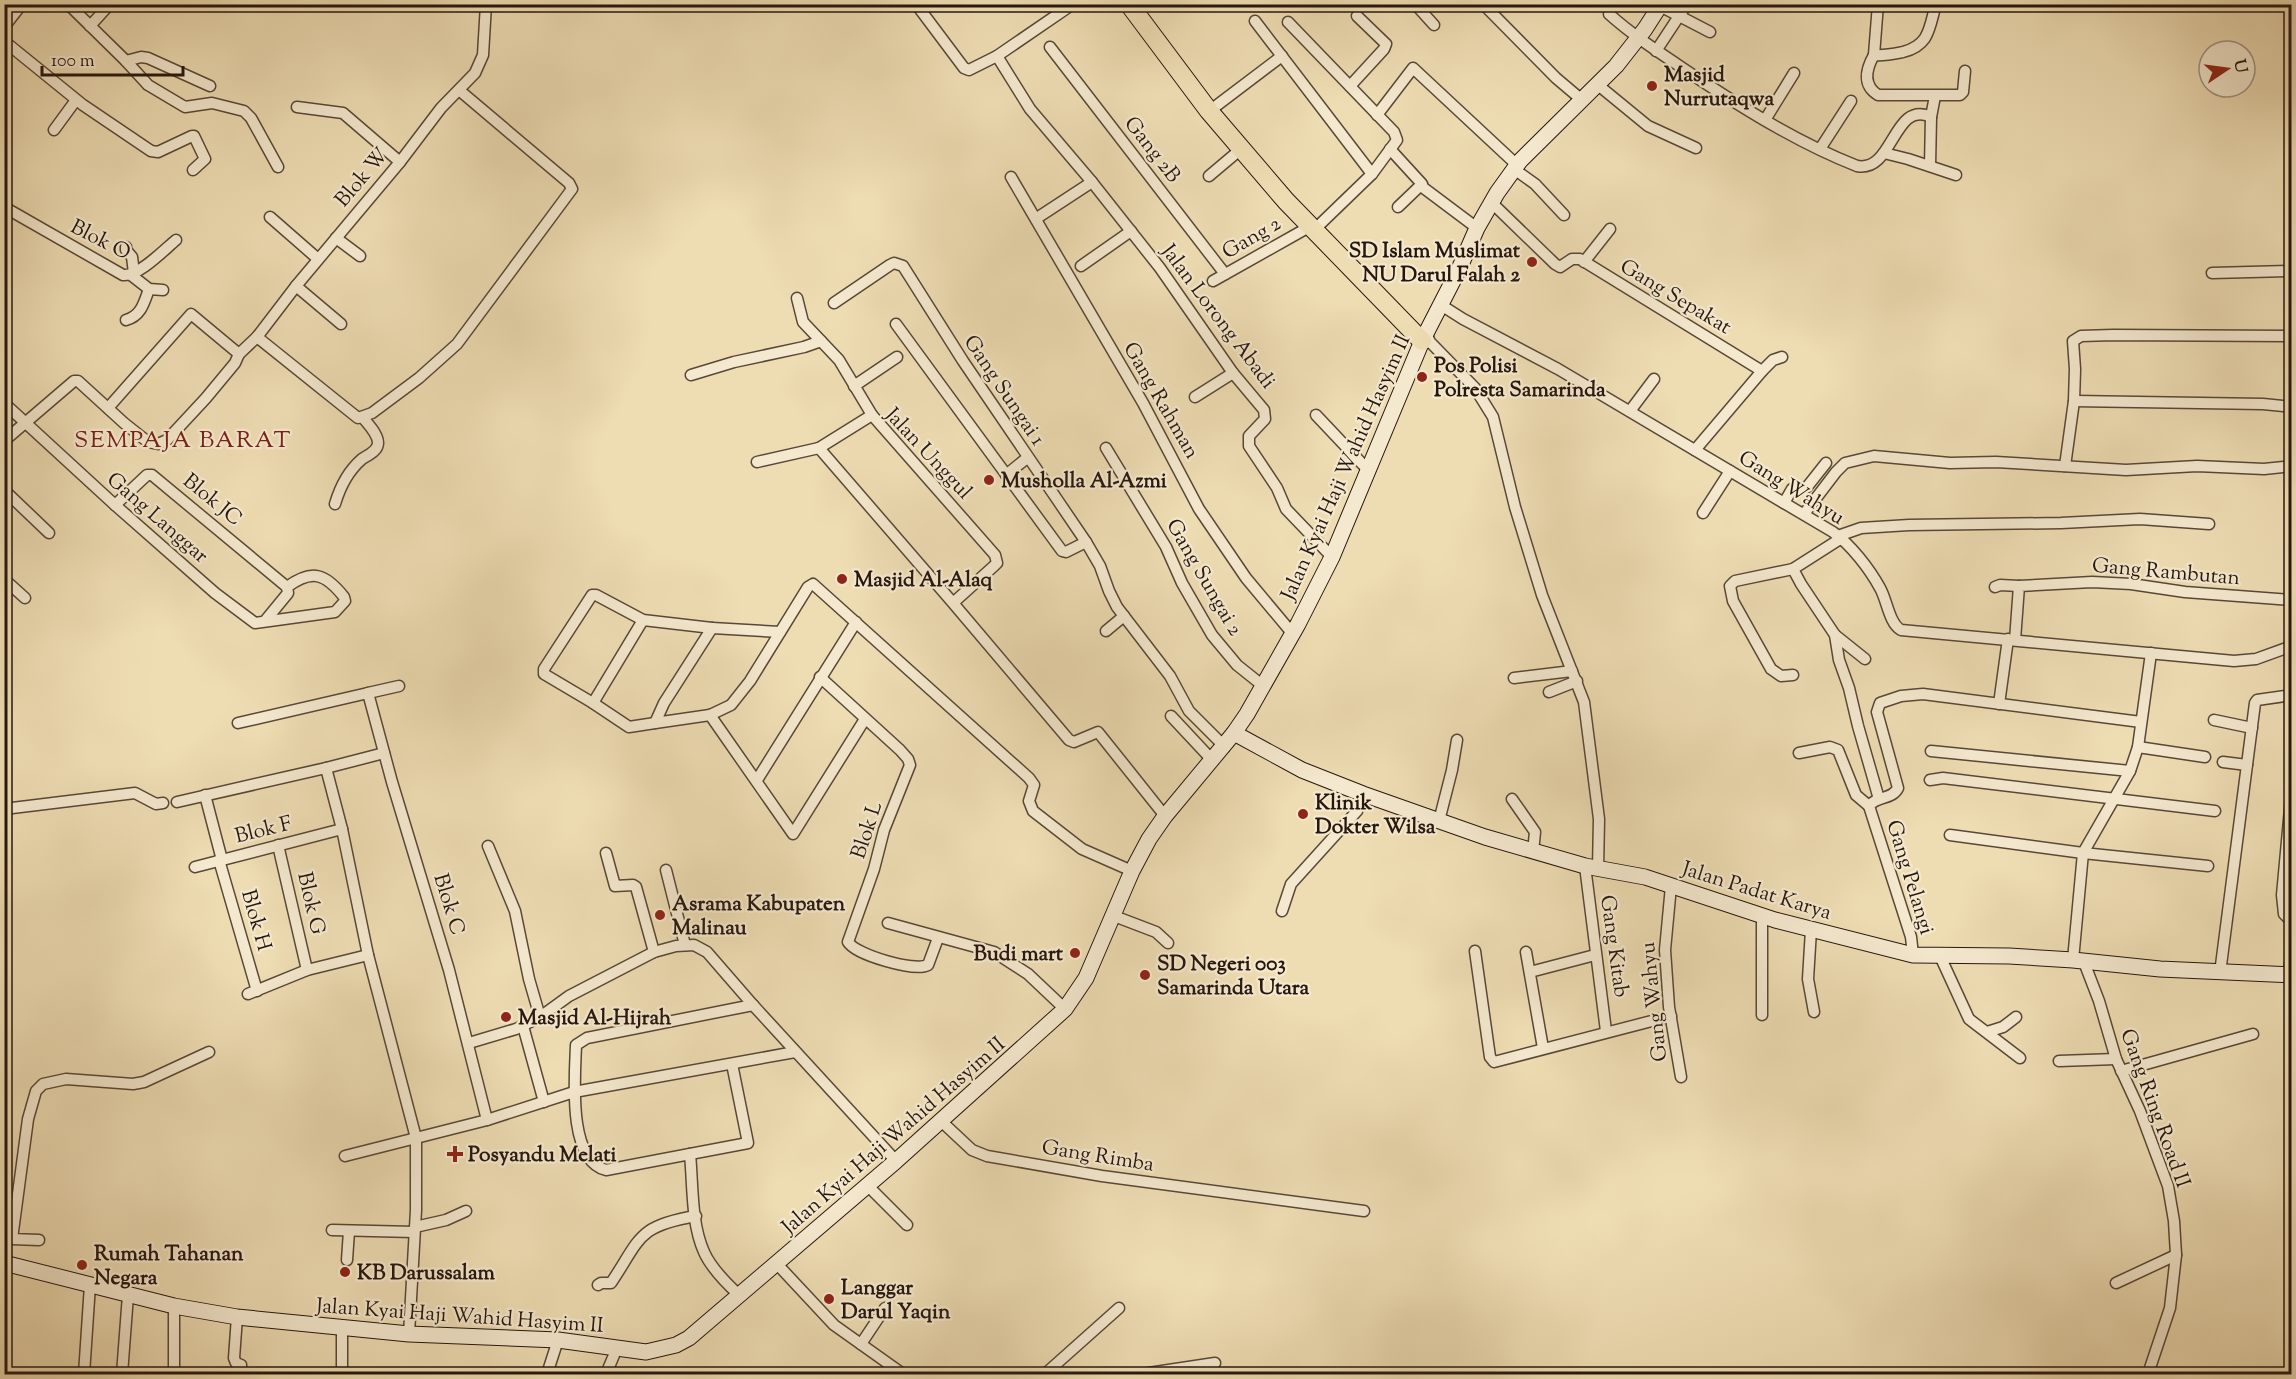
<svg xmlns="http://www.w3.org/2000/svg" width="2296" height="1379" viewBox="0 0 2296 1379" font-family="'Sorts Mill Goudy',serif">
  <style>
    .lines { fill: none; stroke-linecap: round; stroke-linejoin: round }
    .street-casing { stroke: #584837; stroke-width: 13 }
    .secondary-casing { stroke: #26170e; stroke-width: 17 }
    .primary-casing { stroke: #26170e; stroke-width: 20 }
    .street { stroke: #f4e8ce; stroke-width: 10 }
    .secondary { stroke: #f4e8ce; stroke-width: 15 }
    .primary { stroke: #eedcb3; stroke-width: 18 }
    .poi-dot { fill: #8f2418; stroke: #f4e8ce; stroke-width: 2 }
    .labels { text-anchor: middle; stroke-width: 4.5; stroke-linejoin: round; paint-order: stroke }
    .poi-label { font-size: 21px; font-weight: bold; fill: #26170e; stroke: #f4e8ce; text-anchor: start }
    .street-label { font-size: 21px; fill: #26170e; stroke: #f4e8ce }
    .quarter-label { font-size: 24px; letter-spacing: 1.5px; fill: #7a1f14; stroke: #f4e8ce }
  </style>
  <rect width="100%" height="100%" fill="#eedcb3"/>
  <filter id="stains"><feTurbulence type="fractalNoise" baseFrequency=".00333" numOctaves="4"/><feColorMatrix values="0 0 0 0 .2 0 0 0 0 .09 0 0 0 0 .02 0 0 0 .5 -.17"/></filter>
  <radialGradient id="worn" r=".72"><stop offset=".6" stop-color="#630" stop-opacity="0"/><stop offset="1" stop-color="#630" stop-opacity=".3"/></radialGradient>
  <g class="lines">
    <g class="street-casing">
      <g id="street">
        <polyline points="68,4 126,61 141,57 148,58 210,86"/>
        <polyline points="916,4 964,68 969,70 997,56 1073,4"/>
        <polyline points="1415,4 1434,25"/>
        <polyline points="1483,4 1556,78 1582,100"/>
        <path d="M1878 4 1874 55C1884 56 1893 54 1903 52 1930 45 1929 28 1936 4"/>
        <polyline points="2241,4 2244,5"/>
        <polyline points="1660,6 1710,32"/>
        <path d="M1609 14C1637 39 1668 58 1699 79 1749 112 1801 144 1857 166 1894 173 1893 99 1931 117"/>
        <polyline points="1255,21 1372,174"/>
        <polyline points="1288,22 1394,132 1397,140 1372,174 1313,231"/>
        <polyline points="90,26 110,4"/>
        <polyline points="4,27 22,4"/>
        <polyline points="4,41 83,105 151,151 158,152 192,136 194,136 205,159 193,170"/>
        <polyline points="1050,47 1225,274"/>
        <polyline points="1656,51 1687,4"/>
        <path d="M1874 55C1866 69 1862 85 1878 95H1960L1963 92 1965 71"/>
        <polyline points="997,56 1030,109 1092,182"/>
        <polyline points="126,61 148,85 185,107 212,103 244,111 251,118 278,167"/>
        <polyline points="1598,85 1648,126 1696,148"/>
        <polyline points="1350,86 1384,49 1386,44 1357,16"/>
        <polyline points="1216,106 1282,56"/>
        <polyline points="297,107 343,113 400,162"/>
        <polyline points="1377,115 1413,68 1517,165"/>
        <polyline points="1765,120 1794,73"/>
        <polyline points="54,130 76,100"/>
        <polyline points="1390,149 1422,184 1398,207"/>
        <polyline points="1820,149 1851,101"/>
        <polyline points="1884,153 1908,159 1956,175"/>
        <polyline points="1930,166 1931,117 1935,96"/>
        <polyline points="1514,169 1535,184 1564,215"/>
        <polyline points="1209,176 1241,149"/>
        <polyline points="1011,177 1143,403 1199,509 1246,578 1292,633"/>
        <polyline points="1421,186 1477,228"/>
        <polyline points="1492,203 1555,264 1560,267 1572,259 1580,259 1762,371 1695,450"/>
        <path d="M4 207 123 275C138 277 164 250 176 240"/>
        <polyline points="270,217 318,259"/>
        <polyline points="1037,218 1092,182 1160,268 1233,373 1264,410 1265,419 1249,436 1249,446 1277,488 1286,509 1332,557"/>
        <polyline points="336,238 360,256"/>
        <polyline points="126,247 126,250 132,257 134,273"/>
        <polyline points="1584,262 1610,229"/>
        <polyline points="1081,266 1131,231"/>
        <polyline points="2212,273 2292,271"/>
        <polyline points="131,275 149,289 163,290"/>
        <polyline points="1213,281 1309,227"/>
        <polyline points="296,286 341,324"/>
        <polyline points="797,298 803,322 839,360 872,415"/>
        <polyline points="834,303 890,265 894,263 903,266 963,361 1086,542 1100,566 1109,591 1117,607 1170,676 1189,711 1225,747"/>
        <path d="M1441 305 1463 319 1558 369 1833 532C1851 545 1869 568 1880 588 1887 600 1889 623 1901 630L2234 661 2256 659 2292 646"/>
        <path d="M126 320C141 316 144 303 149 289"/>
        <polyline points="896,324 1062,551 1066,552 1086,542"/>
        <polyline points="1426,333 1430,342 1475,388 1493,417 1515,507 1542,595 1584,702 1599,819 1598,869"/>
        <polyline points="257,337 358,418 372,413 419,378 457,344 572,189 569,183 459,90"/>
        <polyline points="1762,371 1773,360 1782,357"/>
        <polyline points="691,375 734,362 804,347 821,341"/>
        <polyline points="854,386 897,357"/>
        <polyline points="1195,397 1233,373"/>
        <polyline points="2074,401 2263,404 2292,407"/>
        <path d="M4 403 115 505 215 593 255 623 335 612 345 601 344 597C325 573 312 569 287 587L288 593 265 621"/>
        <polyline points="108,408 191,314 239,354"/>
        <polyline points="1630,411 1654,379"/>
        <polyline points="1316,415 1368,470"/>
        <polyline points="4,441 74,381 78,381 124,423 148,442 158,444 167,440 206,398 235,363 239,354 257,337 296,286 400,162 441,108 475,73 483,55 486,4"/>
        <polyline points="1106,448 1166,547 1182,583 1212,635 1237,665 1262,685"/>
        <polyline points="757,462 819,448"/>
        <polyline points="2065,466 2074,401 2075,369 2073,341 2081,336 2113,335 2288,336"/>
        <polyline points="1006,475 1027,458"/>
        <polyline points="4,490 49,533"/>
        <polyline points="1784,503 1792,489 1802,489 1807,487 1826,463"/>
        <path d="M335 504C340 487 348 471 362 459 368 455 378 451 378 443 378 434 368 424 363 418"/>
        <polyline points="115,505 147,475 152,475 287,587"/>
        <polyline points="1703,513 1730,471"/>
        <polyline points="1804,514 1836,472 1845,463 1874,456 1950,463 1996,462 2126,470 2197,466 2264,469 2292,466"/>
        <polyline points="1838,536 1861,528 1909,525 2061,523 2140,519 2209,524"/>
        <polyline points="1840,539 1793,569 1801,584 1835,635 1839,660 1849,688 1858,726 1879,799"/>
        <polyline points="4,579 25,598"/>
        <polyline points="1995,587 2000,585 2019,586"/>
        <polyline points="953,603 819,448 872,415 995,555 997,563 994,566 953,603 1069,740 1074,742 1098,732 1165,816"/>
        <polyline points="643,620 593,703 544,674 544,669 592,595 596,595 643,620 712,628"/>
        <polyline points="1106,631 1124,616"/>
        <polyline points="1835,635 1865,659"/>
        <polyline points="2015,640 2019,586 2092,582 2131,584 2185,592 2292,600"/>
        <polyline points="1793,675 1781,676 1771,669 1733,601 1730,586 1735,581 1793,569"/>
        <path d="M820 677 900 750 908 759 910 765 884 830 874 869 848 942C856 955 915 972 928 965L938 938"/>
        <polyline points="1514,678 1572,671"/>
        <polyline points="1549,692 1577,681"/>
        <polyline points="368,693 399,686"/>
        <polyline points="593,703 629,727 655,723"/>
        <polyline points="1999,704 2008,639"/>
        <polyline points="710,715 655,723 664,703 712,628 780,632"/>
        <polyline points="1171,716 1213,761"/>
        <polyline points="865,719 793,834 710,715 731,705 750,681 808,587 813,584 1029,778 1034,785 1029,801 1033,811 1082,849 1132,871"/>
        <polyline points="2214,720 2252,728"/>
        <polyline points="238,723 368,693 392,782 449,970 487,1120"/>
        <polyline points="2138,747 2205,757"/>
        <polyline points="1931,751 2130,771"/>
        <polyline points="1799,753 1830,747 1838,750 1856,795 1869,806"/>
        <polyline points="2223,762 2247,765"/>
        <polyline points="326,768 384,753"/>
        <polyline points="757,780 856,622"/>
        <polyline points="1930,780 1943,778 2215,811"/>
        <polyline points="2292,787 2282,895 2284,914 2292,922"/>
        <polyline points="205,795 222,860"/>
        <polyline points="1512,799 1535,832 1533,852"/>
        <polyline points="177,802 326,768 342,829 368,955 416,1138 416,1210 409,1334"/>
        <polyline points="4,809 135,793 156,804 163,803"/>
        <polyline points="1439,821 1452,770 1457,740"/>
        <polyline points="1950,835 2083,853 2208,866"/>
        <polyline points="278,845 307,970"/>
        <polyline points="488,846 515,911 529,979 540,1017"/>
        <polyline points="606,853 615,886 633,885 636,887 654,952"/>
        <polyline points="219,860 257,991"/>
        <polyline points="1585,866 1606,1031"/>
        <polyline points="195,867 342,829"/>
        <polyline points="666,870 685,945"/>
        <polyline points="1671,886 1665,950 1669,1007 1681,1077"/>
        <polyline points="1282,911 1291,884 1357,811 1363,794"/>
        <polyline points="1114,916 1156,932 1168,943"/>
        <polyline points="1762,916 1762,1015"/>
        <polyline points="888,923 994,952 1028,974 1065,1009"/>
        <polyline points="1811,930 1808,979 1814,1012"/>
        <polyline points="1475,951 1490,1057 1494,1062 1671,1016"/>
        <polyline points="1526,952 1543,1048"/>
        <path d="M1913 955 1911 937 1869 806C1876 796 1892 800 1898 788L1877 712 1880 703 1901 696 1923 694 2141 722"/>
        <polyline points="1940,956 1969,1019 2020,1058"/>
        <polyline points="2073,960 2083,853 2130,771 2138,747 2151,653"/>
        <polyline points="2084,962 2099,1001 2116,1059 2140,1111 2168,1186 2174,1221 2176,1255 2170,1308 2148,1374"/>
        <polyline points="1530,972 1595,955"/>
        <polyline points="2220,973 2255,703 2257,700 2292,695"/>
        <polyline points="2288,975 2292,952"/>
        <polyline points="248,994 307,970 368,955"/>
        <polyline points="523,1026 544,1102"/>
        <polyline points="1987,1032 2003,1027 2016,1017"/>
        <polyline points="469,1043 516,1029 540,1017 569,996 654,952 676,946 694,945 707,952 753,1005 896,1161"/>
        <polyline points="2059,1061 2116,1059"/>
        <polyline points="2121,1071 2253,1034"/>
        <polyline points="941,1121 972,1150 987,1156 1102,1176 1364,1211"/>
        <polyline points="690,1154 748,1143 732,1064"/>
        <polyline points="345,1156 487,1120 574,1092 795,1052"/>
        <polyline points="868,1186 907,1225"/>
        <polyline points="415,1227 446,1220 466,1211"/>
        <polyline points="332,1230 414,1232"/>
        <polyline points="39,1240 12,1239 28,1119 36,1091 43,1084 66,1079 133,1084 144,1082 209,1052"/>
        <polyline points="347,1260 349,1231"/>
        <polyline points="777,1264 834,1325 903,1374"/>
        <polyline points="2116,1283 2176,1255"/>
        <path d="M598 1285 601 1283H611C641 1238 637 1226 696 1216"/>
        <path d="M739 1295C726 1283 711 1268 704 1252 691 1223 693 1185 690 1154L606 1170C567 1160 575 1076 576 1045L587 1038 753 1005"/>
        <polyline points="174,1306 174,1374"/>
        <polyline points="237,1317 234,1358 236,1363 241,1365 241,1374"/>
        <polyline points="342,1328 342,1374"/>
        <polyline points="861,1344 885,1308"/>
        <polyline points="84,1374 90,1285"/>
        <polyline points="122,1374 128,1295"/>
        <polyline points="547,1374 558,1340"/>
        <polyline points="606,1374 617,1348"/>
        <polyline points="1045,1374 1119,1308"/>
        <polyline points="1142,1374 1215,1363"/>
      </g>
    </g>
    <g class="secondary-casing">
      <g id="secondary">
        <polyline points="1234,733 1302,770 1363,794 1485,837 1585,866 1645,877 1775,920 1913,955 2009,956 2073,960 2160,969 2292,975"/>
        <polyline points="4,1263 174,1306 237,1317 409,1334 558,1340 646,1352 676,1345 689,1338 896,1161 1065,1009 1086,978 1132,871 1149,839 1165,816 1234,733 1247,714 1298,624 1332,557 1422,341 1460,267 1477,228 1497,193 1520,161 1616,66 1645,29 1661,4"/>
      </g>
    </g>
    <g class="primary-casing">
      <polyline id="primary" points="1129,4 1209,111 1286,201 1422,341"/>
    </g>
    <use href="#street" class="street"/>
    <use href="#secondary" class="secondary"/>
    <use href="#primary" class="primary"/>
  </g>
  <g class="poi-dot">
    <circle cx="1652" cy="86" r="6"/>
    <circle cx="1532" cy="262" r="6"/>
    <circle cx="1422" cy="377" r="6"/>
    <circle cx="989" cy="480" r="6"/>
    <circle cx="842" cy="579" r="6"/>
    <circle cx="1303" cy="814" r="6"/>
    <circle cx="660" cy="915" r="6"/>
    <circle cx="1075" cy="953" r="6"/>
    <circle cx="1145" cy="975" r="6"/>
    <circle cx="506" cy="1017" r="6"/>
    <path d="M452 1145h6v6h6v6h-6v6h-6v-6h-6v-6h6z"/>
    <circle cx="82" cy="1265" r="6"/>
    <circle cx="345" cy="1272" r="6"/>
    <circle cx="829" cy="1299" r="6"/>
  </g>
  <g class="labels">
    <g class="poi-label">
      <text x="1664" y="81">Masjid<tspan x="1664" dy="24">Nurrutaqwa</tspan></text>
      <text x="1520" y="257" text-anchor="end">SD Islam Muslimat<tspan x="1520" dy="24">NU Darul Falah 2</tspan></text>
      <text x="1434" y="372">Pos Polisi<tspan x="1434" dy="24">Polresta Samarinda</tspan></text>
      <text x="1001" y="487">Musholla Al-Azmi</text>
      <text x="854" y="586">Masjid Al-Alaq</text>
      <text x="1315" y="809">Klinik<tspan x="1315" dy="24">Dokter Wilsa</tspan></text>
      <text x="672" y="910">Asrama Kabupaten<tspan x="672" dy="24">Malinau</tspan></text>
      <text x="1063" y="960" text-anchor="end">Budi mart</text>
      <text x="1157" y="970">SD Negeri 003<tspan x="1157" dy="24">Samarinda Utara</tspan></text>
      <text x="518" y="1024">Masjid Al-Hijrah</text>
      <text x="468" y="1161">Posyandu Melati</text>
      <text x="94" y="1260">Rumah Tahanan<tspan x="94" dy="24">Negara</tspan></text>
      <text x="357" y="1279">KB Darussalam</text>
      <text x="841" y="1294">Langgar<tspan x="841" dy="24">Darul Yaqin</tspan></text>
    </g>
    <g class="street-label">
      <text transform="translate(1153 149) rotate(52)" y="7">Gang 2B</text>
      <text transform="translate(361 177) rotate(-50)" y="7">Blok W</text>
      <text transform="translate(1251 237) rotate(-30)" y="7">Gang 2</text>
      <text transform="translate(101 239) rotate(27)" y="7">Blok O</text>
      <text transform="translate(1676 296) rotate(31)" y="7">Gang Sepakat</text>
      <text transform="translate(1219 316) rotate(53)" y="7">Jalan Lorong Abadi</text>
      <text transform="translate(1005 390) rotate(56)" y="7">Gang Sungai 1</text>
      <text transform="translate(1162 400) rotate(60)" y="7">Gang Rahman</text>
      <text transform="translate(929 453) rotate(47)" y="7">Jalan Unggul</text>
      <text transform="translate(1345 467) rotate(-66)" y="7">Jalan Kyai Haji Wahid Hasyim II</text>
      <text transform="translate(1792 487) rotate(32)" y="7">Gang Wahyu</text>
      <text transform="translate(213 499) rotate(39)" y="7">Blok JC</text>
      <text transform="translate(158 517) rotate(41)" y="7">Gang Langgar</text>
      <text transform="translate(2166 571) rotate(5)" y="7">Gang Rambutan</text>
      <text transform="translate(1205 577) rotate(60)" y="7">Gang Sungai 2</text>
      <text transform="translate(263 829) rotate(-14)" y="7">Blok F</text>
      <text transform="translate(866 830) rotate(-72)" y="7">Blok L</text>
      <text transform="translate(1911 877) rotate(73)" y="7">Gang Pelangi</text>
      <text transform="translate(1757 890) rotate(17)" y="7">Jalan Padat Karya</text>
      <text transform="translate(312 903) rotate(77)" y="7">Blok G</text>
      <text transform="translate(450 904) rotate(73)" y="7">Blok C</text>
      <text transform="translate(257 920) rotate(74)" y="7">Blok H</text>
      <text transform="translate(1615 946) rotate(82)" y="7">Gang Kitab</text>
      <text transform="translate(1653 1002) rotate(-96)" y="7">Gang Wahyu</text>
      <text transform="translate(2156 1108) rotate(70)" y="7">Gang Ring Road II</text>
      <text transform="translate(893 1135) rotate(-41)" y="7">Jalan Kyai Haji Wahid Hasyim II</text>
      <text transform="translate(1098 1155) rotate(9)" y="7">Gang Rimba</text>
      <text transform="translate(460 1315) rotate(4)" y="7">Jalan Kyai Haji Wahid Hasyim II</text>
    </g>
    <g class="quarter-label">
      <text x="183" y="447">SEMPAJA BARAT</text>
    </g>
  </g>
  <rect width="2296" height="1379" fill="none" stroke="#eedcb3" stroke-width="24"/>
  <rect x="6" y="6" width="2284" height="1367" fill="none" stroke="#26170e" stroke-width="3"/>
  <rect x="12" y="12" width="2272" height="1355" fill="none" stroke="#26170e" stroke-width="1.5"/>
  <g transform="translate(2227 69) rotate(77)"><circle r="28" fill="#f4e8ce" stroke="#a29481" stroke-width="1.5"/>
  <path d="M0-4.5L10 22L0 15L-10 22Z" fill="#8f2418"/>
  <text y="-9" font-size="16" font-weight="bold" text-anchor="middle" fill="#26170e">U</text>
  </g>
  <path d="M42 66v9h141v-9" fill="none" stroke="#26170e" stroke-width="3"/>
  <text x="51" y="66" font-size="18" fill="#26170e" stroke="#f4e8ce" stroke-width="4.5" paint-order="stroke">100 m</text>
  <rect width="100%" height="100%" filter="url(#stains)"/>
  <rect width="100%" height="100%" fill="url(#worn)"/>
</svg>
